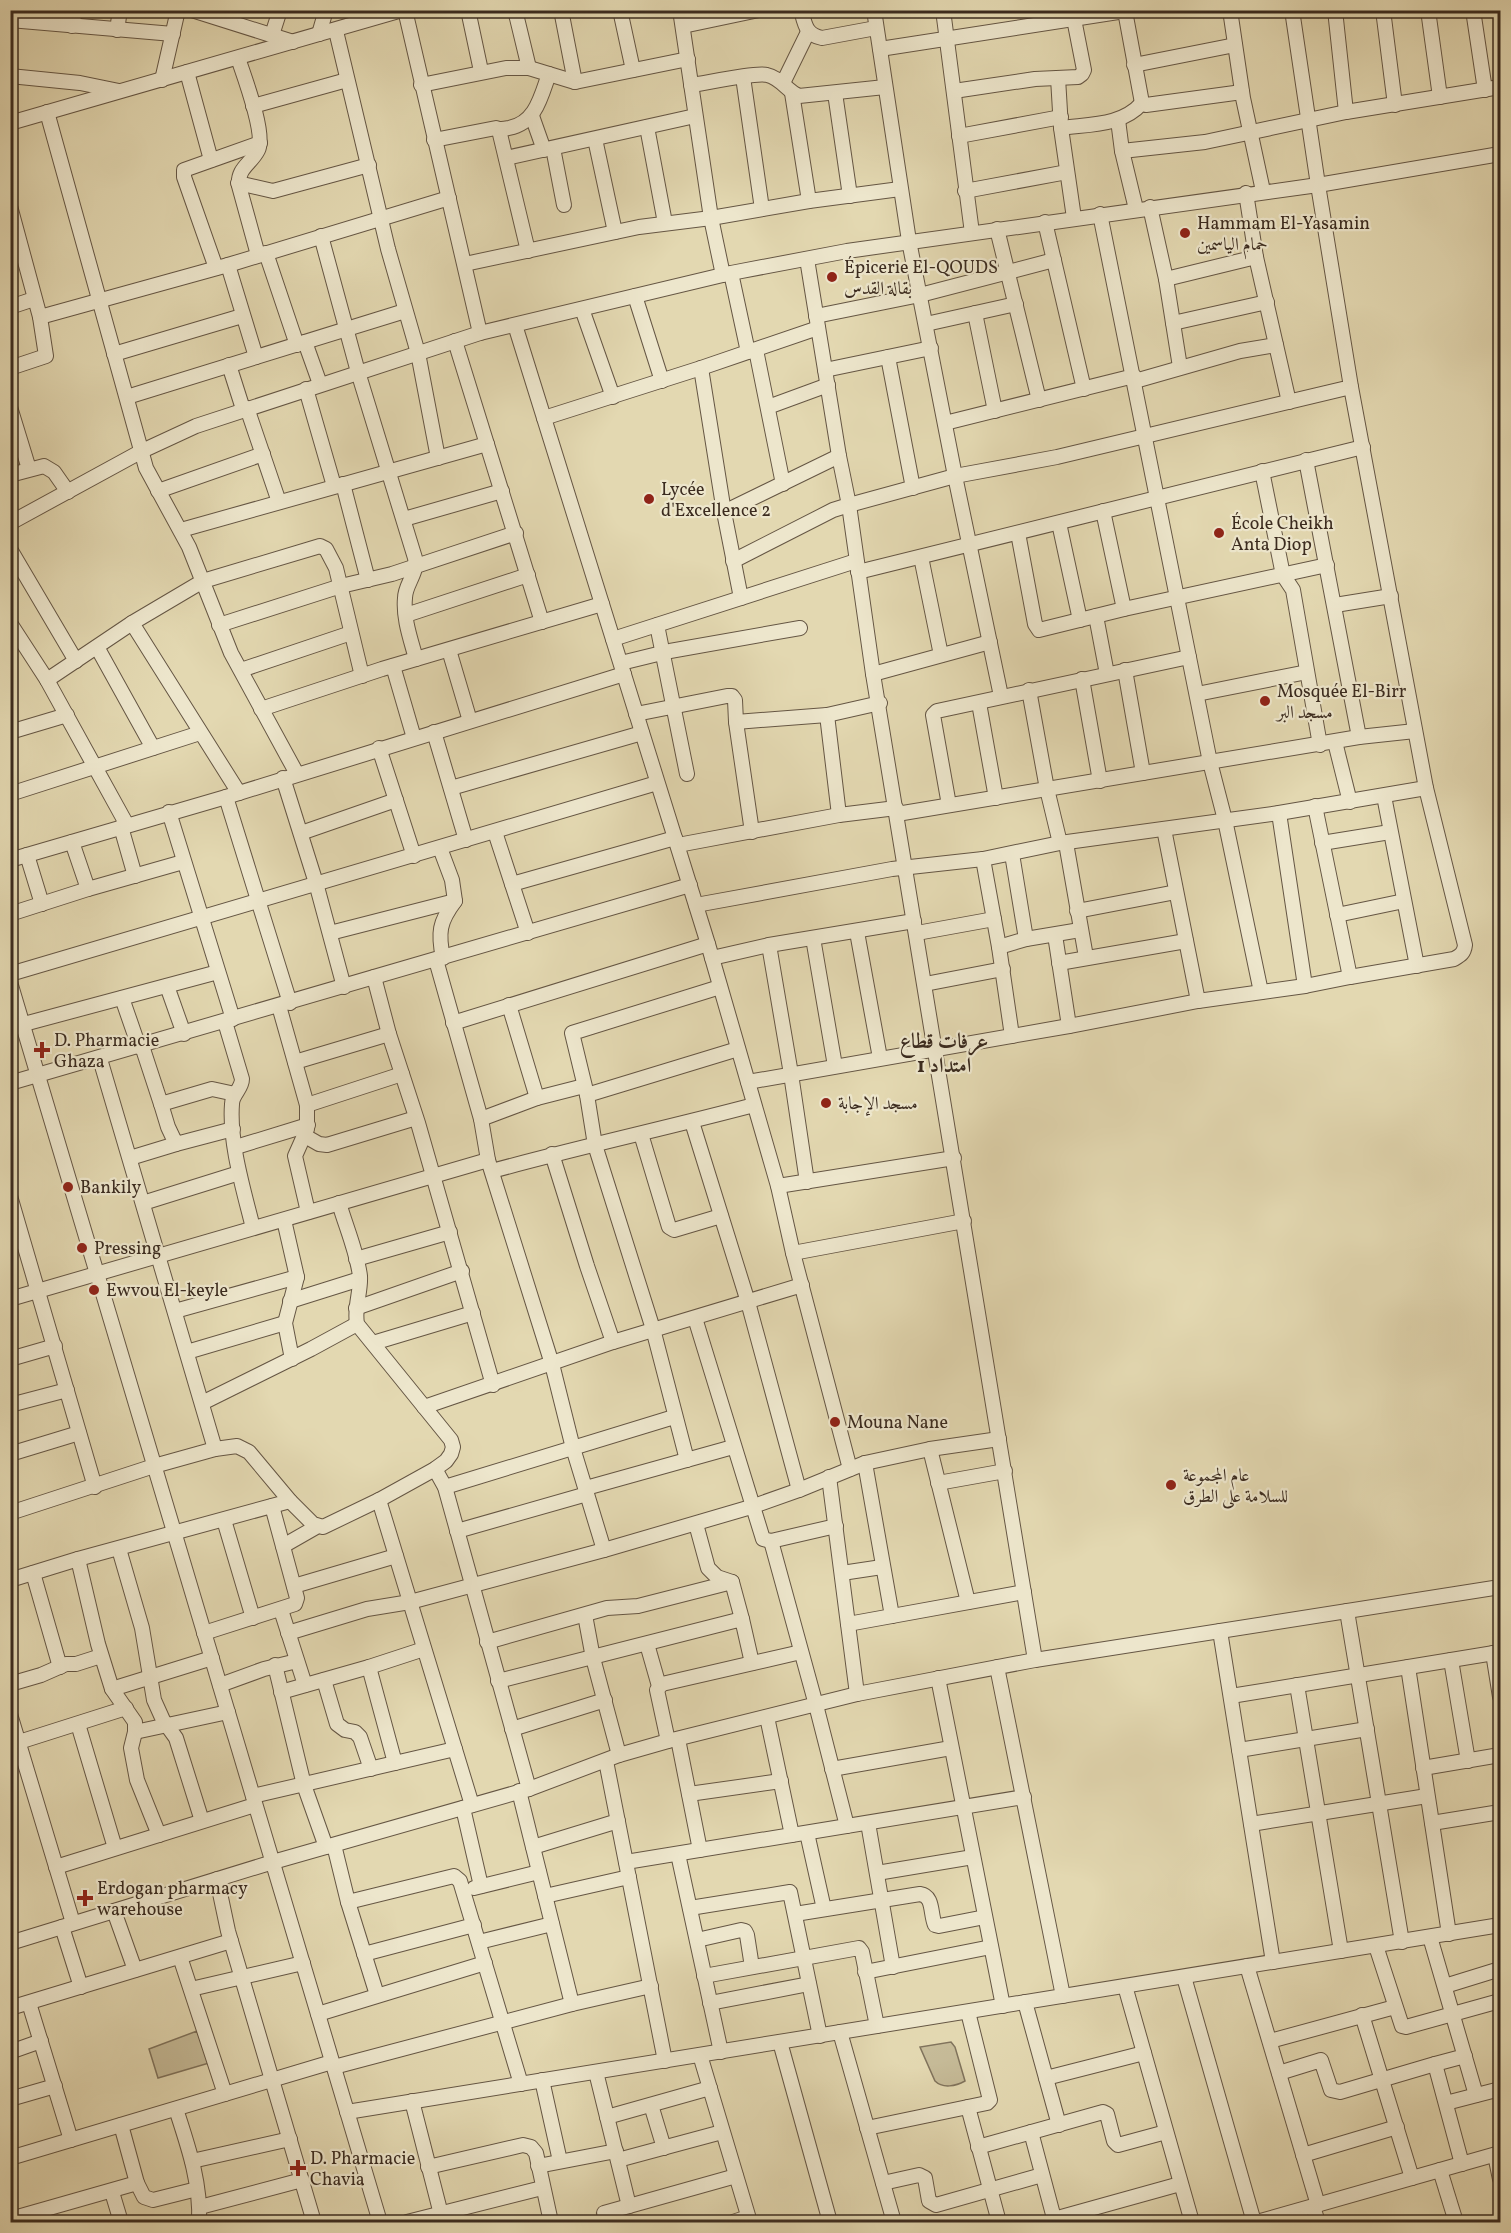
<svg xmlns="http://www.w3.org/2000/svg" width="1511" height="2233" viewBox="0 0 1511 2233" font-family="Vollkorn,Amiri,serif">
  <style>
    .garden { fill: #c6bb98; stroke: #80735c; stroke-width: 1.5 }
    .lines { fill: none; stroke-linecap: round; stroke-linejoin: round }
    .minor-casing { stroke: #655644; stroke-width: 16 }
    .minor { stroke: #ede6cc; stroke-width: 14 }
    .poi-dot { fill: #8f2418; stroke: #ede6cc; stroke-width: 2 }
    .labels { text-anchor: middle; stroke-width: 4.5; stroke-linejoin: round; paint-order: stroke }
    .poi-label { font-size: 18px; fill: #3b2b1f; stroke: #ede6cc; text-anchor: start }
    .quarter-label { font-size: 21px; font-weight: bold; fill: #3b2b1f; stroke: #ede6cc }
  </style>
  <rect width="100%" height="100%" fill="#e3d8b1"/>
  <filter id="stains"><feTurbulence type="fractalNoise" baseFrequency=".00333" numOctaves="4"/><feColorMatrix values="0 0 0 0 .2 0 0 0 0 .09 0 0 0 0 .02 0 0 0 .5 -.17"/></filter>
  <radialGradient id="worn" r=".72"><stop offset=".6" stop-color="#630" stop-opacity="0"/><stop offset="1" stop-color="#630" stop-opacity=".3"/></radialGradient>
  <g class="garden">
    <polygon points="197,2031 209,2063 158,2078 149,2049"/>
    <path d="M951 2042 955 2047 965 2081C956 2086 943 2089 935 2081L920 2047Z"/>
  </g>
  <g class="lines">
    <g class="minor-casing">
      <g id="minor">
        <polyline points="192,10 293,42"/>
        <polyline points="405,10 480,333"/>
        <polyline points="468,10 481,71"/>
        <polyline points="515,10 529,68"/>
        <polyline points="561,10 575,82"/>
        <polyline points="620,10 633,70"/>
        <polyline points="680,10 711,218 723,275"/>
        <path d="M801 10C805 25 806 35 822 38L876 28"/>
        <polyline points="874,10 909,241 955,476 1001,696"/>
        <polyline points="943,10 972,233"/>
        <polyline points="1230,10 1243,98 1263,191"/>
        <polyline points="1335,10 1346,112"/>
        <polyline points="1383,10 1395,105"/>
        <polyline points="1428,10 1440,97"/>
        <polyline points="1473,10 1485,90"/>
        <polyline points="1125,11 1142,103 1146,105 1242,92"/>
        <polyline points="10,20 173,34"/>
        <polyline points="72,26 75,10"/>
        <polyline points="683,26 759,10"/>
        <polyline points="117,30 120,10"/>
        <polyline points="336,31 388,249 418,353 438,458"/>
        <polyline points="319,34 326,10"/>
        <polyline points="272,35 280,10"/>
        <polyline points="880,49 1131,10"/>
        <path d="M238 58C244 76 266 134 258 150 251 164 237 168 239 186L258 255"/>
        <polyline points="1134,65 1235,45"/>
        <polyline points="187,72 211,160"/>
        <polyline points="10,76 80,83 119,91"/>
        <polyline points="743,77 762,209"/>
        <polyline points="1058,78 1061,128 1074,218"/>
        <polyline points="162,80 178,10"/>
        <polyline points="783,83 808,32"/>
        <polyline points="421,85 506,68 529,68 575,82 688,59"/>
        <path d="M691 85C706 83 756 72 767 75 781 78 787 91 799 96L885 87"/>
        <polyline points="954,91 1035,79 1078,77 1082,74 1084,70 1074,19"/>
        <polyline points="792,93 809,201"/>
        <polyline points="835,93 850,196"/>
        <polyline points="253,106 347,80"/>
        <polyline points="47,112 146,468 189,547 231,653 297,774"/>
        <polyline points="532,116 544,150"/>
        <polyline points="1118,120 1122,151 1136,209"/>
        <polyline points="10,123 402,10"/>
        <polyline points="647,127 665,223"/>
        <path d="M1061 128C1090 124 1122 126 1142 103"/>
        <polyline points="499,130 528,251"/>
        <polyline points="959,136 1061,117"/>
        <polyline points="595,139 615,232"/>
        <path d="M434 140 496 128C500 130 504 129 509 128 536 123 541 96 549 74"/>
        <polyline points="553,148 564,205"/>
        <polyline points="1122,151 1205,142 1346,112 1500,87"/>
        <polyline points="506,158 695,116"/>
        <polyline points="238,183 273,191 369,165"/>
        <polyline points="965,191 1067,172"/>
        <polyline points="1246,193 1256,257 1289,402"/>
        <polyline points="10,206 40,317"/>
        <polyline points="1150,207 1166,279 1180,367"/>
        <polyline points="1100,214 1210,762 1225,820 1261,992"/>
        <polyline points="1045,222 1084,389"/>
        <polyline points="997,229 1039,400"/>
        <path d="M321 236 358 372 415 558C418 574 405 584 405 598 403 619 411 640 416 659"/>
        <polyline points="266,253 297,345"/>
        <polyline points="807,259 839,456 849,505 873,674 1035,1660"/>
        <polyline points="465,264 639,227 711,218 809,201 900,189"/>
        <polyline points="228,265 256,357"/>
        <polyline points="216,268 184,177 184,170 260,143"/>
        <polyline points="731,273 748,352"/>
        <polyline points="1166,279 1256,257"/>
        <polyline points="635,296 662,381"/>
        <polyline points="10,307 34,299"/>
        <polyline points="582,309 613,397"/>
        <polyline points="975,313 995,411"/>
        <polyline points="816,316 920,295 1054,260"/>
        <polyline points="1173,323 1267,302"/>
        <polyline points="926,324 1016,304"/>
        <polyline points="515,325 708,944 778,1186 793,1253 850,1469"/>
        <polyline points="455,341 542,622"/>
        <polyline points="305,342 320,384"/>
        <polyline points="756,350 783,484"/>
        <polyline points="114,354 242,316"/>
        <polyline points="888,357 913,488"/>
        <polyline points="229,365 243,409"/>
        <polyline points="10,368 46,356 40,317 228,265 449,198"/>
        <polyline points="701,368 724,512 741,598"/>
        <polyline points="825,370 931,348"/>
        <polyline points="1135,381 1240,351 1276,345"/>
        <polyline points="306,389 334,486"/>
        <polyline points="127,397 405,311"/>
        <polyline points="10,407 29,469"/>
        <polyline points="768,407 828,385"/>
        <polyline points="247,408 279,502"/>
        <polyline points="544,418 701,368 818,328"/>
        <polyline points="945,423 1134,376"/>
        <polyline points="1306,460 1359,737"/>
        <polyline points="1262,471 1283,575 1293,590 1320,745"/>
        <polyline points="10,475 44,466 54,472 68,492"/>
        <polyline points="343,484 368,580"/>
        <polyline points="158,491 263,454"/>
        <polyline points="1103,511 1124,609"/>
        <polyline points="724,512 839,456"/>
        <polyline points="404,519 502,491"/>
        <polyline points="10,523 142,451 196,426 480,333 731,273 847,251 1318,185 1500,154"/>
        <polyline points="1059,523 1080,620"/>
        <polyline points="181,530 487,444"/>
        <polyline points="1018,533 1035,624 1039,630 1124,609 1327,565"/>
        <polyline points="10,549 76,661"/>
        <polyline points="921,557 941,655"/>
        <polyline points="733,561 833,510 849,505 955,476 1057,457 1351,387 1318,185 1292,10"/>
        <polyline points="858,572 1363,447"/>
        <polyline points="1335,605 1391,596"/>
        <polyline points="406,615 528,575"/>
        <polyline points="1096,616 1107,674"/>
        <polyline points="10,623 47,680 127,825"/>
        <polyline points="132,623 239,793"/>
        <polyline points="219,625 341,586 392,574 516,533"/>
        <polyline points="657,625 687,774"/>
        <polyline points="613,639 856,561"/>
        <polyline points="97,647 153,748"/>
        <polyline points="449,650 470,721"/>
        <polyline points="621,663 670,651 800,628"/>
        <polyline points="393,666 414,738"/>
        <polyline points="241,670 351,633"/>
        <polyline points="1125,670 1143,773"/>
        <polyline points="873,674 990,642"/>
        <polyline points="1082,679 1100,781"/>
        <polyline points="47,680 132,623 203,581 320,546 326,549 336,568 362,676"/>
        <polyline points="1029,690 1047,789 1060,843"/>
        <polyline points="1197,694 1307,672"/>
        <polyline points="979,703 996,798"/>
        <polyline points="261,709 382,669 602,604"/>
        <polyline points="636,714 727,696 732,696 735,700 736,722 752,832"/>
        <polyline points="827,715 839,815"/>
        <polyline points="736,722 827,715 880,703"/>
        <polyline points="10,732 67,715"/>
        <polyline points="434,732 466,840"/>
        <polyline points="1335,742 1350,802"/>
        <polyline points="379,748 414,856"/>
        <polyline points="283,778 316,883 344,987"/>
        <polyline points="451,788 642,733"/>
        <polyline points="10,794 200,733"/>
        <polyline points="1384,796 1417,966"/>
        <polyline points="226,797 290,1003"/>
        <polyline points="949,805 933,715 937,711 1189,657"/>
        <polyline points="1315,806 1350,977"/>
        <polyline points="169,812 233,1019"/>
        <polyline points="1279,813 1305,986"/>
        <polyline points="897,814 1359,737 1415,731"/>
        <polyline points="121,827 135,876"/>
        <polyline points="1164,829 1198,1001"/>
        <polyline points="495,832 528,933"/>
        <polyline points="301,833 396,800"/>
        <polyline points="72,842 88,889"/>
        <polyline points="1066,843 1086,957"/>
        <polyline points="1322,843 1390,832"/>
        <polyline points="678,845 839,815 896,808"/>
        <path d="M440 848 452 880 455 901C439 922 438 933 443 958"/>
        <polyline points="1012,854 1026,939"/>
        <polyline points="27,855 42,904"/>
        <polyline points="983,859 999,947 1012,1036"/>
        <polyline points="10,860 226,797 624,674"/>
        <polyline points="512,884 675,838"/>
        <polyline points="696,905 892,869 983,859 1060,843 1279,813 1426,788"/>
        <polyline points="1077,911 1176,892"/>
        <polyline points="10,914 88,889 183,862"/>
        <polyline points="1337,915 1404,901"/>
        <polyline points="857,932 880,1058"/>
        <polyline points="330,933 455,901"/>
        <polyline points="917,933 994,919"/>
        <polyline points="1055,935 1069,1026"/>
        <polyline points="813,938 835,1066"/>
        <polyline points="769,945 791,1074 807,1182"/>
        <polyline points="999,947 1026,939 1080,930"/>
        <polyline points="712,958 769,945 914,921"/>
        <polyline points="436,960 481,1119 488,1160 552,1364 573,1448 604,1550"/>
        <polyline points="1059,963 1186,941"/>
        <polyline points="10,974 657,783"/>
        <polyline points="374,977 389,1034 418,1123 493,1385"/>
        <polyline points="10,982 380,2222"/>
        <polyline points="925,984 1003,969"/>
        <polyline points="167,986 184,1034"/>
        <polyline points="122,998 139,1047"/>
        <polyline points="509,1005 537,1098"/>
        <polyline points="279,1006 307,1105 307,1129 295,1156 308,1212"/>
        <path d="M225 1022 242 1079C242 1089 232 1094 232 1104 229 1143 244 1191 253 1228"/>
        <polyline points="453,1023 708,944"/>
        <polyline points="24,1024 218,972"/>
        <polyline points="142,1046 161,1104 212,1089 235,1094"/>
        <polyline points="100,1059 215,1449"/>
        <polyline points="295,1062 389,1034"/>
        <path d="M748 1082 1069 1026 1198 1001 1305 986 1350 977 1454 959C1461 955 1464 953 1465 945L1426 788 1351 387"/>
        <polyline points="10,1083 690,885"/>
        <polyline points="587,1095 738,1049"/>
        <polyline points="161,1104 168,1127 176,1144 233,1129"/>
        <polyline points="307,1105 402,1074"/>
        <polyline points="481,1119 537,1098 584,1086"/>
        <polyline points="692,1122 748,1302 799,1490"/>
        <polyline points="641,1134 669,1227 674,1230 721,1216"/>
        <polyline points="305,1136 319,1144 327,1145 416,1118"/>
        <polyline points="236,1147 308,1125"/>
        <polyline points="552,1154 587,1266 613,1342"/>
        <polyline points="130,1158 176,1144"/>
        <path d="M492 1171C579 1147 667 1128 754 1105"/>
        <polyline points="778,1186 954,1158"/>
        <polyline points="10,1196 95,1487"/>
        <polyline points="143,1203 239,1173"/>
        <polyline points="284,1220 297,1277 285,1323 292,1359"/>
        <polyline points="793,1253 964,1221"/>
        <polyline points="356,1259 450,1232"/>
        <polyline points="10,1299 488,1160"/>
        <polyline points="290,1301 360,1279"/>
        <polyline points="356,1308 462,1271"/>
        <polyline points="175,1311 297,1277"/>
        <polyline points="695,1318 763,1539 771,1541 836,1526"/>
        <polyline points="373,1343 473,1313"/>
        <polyline points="187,1352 285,1323"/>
        <polyline points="10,1359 55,1346"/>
        <polyline points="202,1403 311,1349 357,1324"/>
        <polyline points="10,1405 67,1390"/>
        <polyline points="424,1407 613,1342 802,1285"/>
        <polyline points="930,1449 968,1602"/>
        <polyline points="10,1454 79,1433"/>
        <polyline points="687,1460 653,1329 595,1145 587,1095 572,1033 720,987"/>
        <polyline points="865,1463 892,1616"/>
        <polyline points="435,1469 445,1487 529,1789"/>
        <polyline points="829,1477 857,1694"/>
        <polyline points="938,1483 1005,1471"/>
        <polyline points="445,1487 674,1417"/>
        <polyline points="586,1488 733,1447"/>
        <polyline points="379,1500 472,1805"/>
        <path d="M10 1513 154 1466 215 1449 237 1446 249 1452 290 1501 313 1524 323 1527 379 1500 435 1469 446 1461 451 1454 453 1447 451 1440 357 1324C354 1307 361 1292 360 1276 357 1252 346 1227 339 1203"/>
        <polyline points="224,1520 253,1618"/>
        <polyline points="696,1524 708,1568 717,1577 732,1582 742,1619"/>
        <polyline points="457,1531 587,1494"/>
        <polyline points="771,1541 816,1705 847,1826"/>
        <polyline points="283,1546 318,1526"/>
        <polyline points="119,1549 142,1628 154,1700 163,1720 176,1738 202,1821"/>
        <polyline points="78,1559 98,1644 112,1689 135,1722 135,1732 131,1748 137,1780 159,1835"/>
        <polyline points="33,1573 60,1667"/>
        <polyline points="842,1573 882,1567"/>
        <polyline points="10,1580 78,1559 290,1501"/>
        <polyline points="294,1586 396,1556"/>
        <polyline points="281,1610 305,1685"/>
        <polyline points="1347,1611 1402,1942"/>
        <polyline points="585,1615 593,1658 619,1755"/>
        <polyline points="848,1624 1024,1592"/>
        <polyline points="1220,1631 1273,1962"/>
        <polyline points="204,1633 295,1604 297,1598 272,1506"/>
        <polyline points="288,1633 367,1609 410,1602 604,1550 751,1507 799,1490 865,1463 930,1449 999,1439"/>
        <polyline points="487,1642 607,1608 638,1606 732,1582"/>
        <polyline points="647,1644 659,1686"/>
        <polyline points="1493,1653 1500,1697"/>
        <polyline points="1451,1660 1468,1761"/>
        <polyline points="275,1665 304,1785 326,1847"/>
        <polyline points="997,1667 1063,1996"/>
        <polyline points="1408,1667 1449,1934"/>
        <polyline points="938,1678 1003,2006"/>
        <polyline points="324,1680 337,1724 345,1730 355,1732 360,1737 371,1769"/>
        <polyline points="498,1681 742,1619 752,1663"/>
        <polyline points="10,1684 41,1675 66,1664 76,1664 101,1656"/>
        <polyline points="220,1685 264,1669 297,1661"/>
        <polyline points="1297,1685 1341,1951"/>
        <polyline points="112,1689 212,1658"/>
        <polyline points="281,1692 369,1667"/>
        <polyline points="1231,1696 1500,1652"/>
        <polyline points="10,1714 73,1923"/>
        <polyline points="767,1717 792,1835"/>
        <polyline points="78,1724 115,1848"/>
        <polyline points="512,1729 605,1700"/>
        <polyline points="135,1732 228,1712"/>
        <polyline points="678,1739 700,1850"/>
        <polyline points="668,1741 657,1690 662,1684 801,1652"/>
        <polyline points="19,1742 126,1708"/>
        <polyline points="1239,1750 1367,1729"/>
        <polyline points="606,1761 665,2061"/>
        <polyline points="395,1763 369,1667 424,1649"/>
        <polyline points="1423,1768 1500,1755"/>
        <polyline points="832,1769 951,1748"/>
        <polyline points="519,1791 572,2004"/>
        <polyline points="689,1794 781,1781"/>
        <polyline points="253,1796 455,1749"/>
        <polyline points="463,1808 481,1886"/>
        <polyline points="868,1823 893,1967"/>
        <polyline points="1432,1823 1500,1812"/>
        <polyline points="1251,1824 1427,1796"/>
        <polyline points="807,1833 824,1909"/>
        <polyline points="334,1845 348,1902 377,1995"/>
        <polyline points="533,1847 618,1821"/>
        <polyline points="678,1854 721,2052"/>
        <polyline points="626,1862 1024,1797"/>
        <polyline points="56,1867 255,1805"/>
        <polyline points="877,1873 973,1857"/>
        <polyline points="217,1879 228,1931 314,2222"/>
        <polyline points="474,1888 539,1872"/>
        <polyline points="545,1896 629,1877"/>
        <polyline points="348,1902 454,1876 460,1881 463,1891 521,2084"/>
        <polyline points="690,1908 790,1892 820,2036"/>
        <polyline points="114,1911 135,1970"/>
        <path d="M795 1914 920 1894C934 1896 930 1914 935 1925L939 1926 985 1917"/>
        <polyline points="62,1927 81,1987"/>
        <polyline points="1430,1937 1476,2095"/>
        <polyline points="697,1940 741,1930 745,1931 747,1935 752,1967"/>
        <polyline points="479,1942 552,1924"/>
        <polyline points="10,1943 273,1862 529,1789 619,1755 668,1741 857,1694 1035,1660 1500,1587"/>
        <polyline points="1376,1946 1402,2026 1406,2027 1496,2002 1500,2002"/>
        <polyline points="364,1954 474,1925"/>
        <polyline points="180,1957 225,2094"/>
        <polyline points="1247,1966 1318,2205"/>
        <polyline points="865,1972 991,1947"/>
        <polyline points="704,1976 859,1948 862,1952 877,2026"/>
        <polyline points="1184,1977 1254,2222"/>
        <polyline points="1125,1986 1192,2222"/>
        <polyline points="1445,1986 1500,1969"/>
        <polyline points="191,1989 303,1963"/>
        <polyline points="1025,2002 1059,2125"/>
        <polyline points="29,2003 71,2140"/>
        <polyline points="710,2003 809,1984"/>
        <polyline points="10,2008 231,1941"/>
        <polyline points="318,2014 485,1963"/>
        <polyline points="1362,2015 1412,2178"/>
        <polyline points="840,2032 894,2222"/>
        <polyline points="1270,2041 1395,2007"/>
        <polyline points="780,2042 830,2222"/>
        <polyline points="10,2052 41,2041"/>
        <polyline points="700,2055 750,2222"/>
        <polyline points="334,2067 572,2004 651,1986"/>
        <polyline points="596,2072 629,2206"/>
        <polyline points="1279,2073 1321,2060 1331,2090 1340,2092 1435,2064"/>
        <polyline points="1046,2078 1144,2053"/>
        <polyline points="542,2080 560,2161"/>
        <polyline points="10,2099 55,2086"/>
        <polyline points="412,2101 443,2222"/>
        <polyline points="1446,2103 1500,2089"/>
        <polyline points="651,2105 664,2148"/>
        <polyline points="968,2107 999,2222"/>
        <path d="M176 2109C188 2146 201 2183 199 2222"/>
        <polyline points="347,2112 1500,1925"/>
        <polyline points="607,2117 710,2088"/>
        <polyline points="867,2128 987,2103 990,2100 968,2012"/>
        <polyline points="1031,2132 1055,2222"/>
        <polyline points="978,2147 1103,2112 1107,2114 1114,2141 1118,2145 1166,2132"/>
        <polyline points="1303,2155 1397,2127"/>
        <polyline points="1495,2155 1500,2179"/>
        <polyline points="10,2158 332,2062"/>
        <polyline points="618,2160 722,2132"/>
        <polyline points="192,2161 290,2139"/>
        <polyline points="1462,2164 1435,2064 1465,2056"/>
        <polyline points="538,2166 616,2151"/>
        <polyline points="428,2167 523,2145 531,2147 536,2153 551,2222"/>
        <polyline points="1440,2170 1456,2222"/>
        <polyline points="137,2183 144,2197 153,2200 197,2189"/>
        <polyline points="883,2183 919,2175 925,2178 929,2201 936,2205 1042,2175"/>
        <polyline points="112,2192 121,2222"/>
        <polyline points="200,2207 302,2180"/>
        <polyline points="1313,2207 1318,2222"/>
        <polyline points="14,2218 137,2183 121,2125"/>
        <polyline points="1054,2219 1180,2184"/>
        <polyline points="407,2222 542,2188"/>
        <polyline points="607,2222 604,2213 736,2176"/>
        <polyline points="733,2222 748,2217"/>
        <polyline points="1257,2222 1500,2153"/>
      </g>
    </g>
    <use href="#minor" class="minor"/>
  </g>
  <g class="poi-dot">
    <circle cx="1185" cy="233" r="6"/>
    <circle cx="832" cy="277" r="6"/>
    <circle cx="649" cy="499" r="6"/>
    <circle cx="1219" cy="533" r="6"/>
    <circle cx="1265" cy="701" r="6"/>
    <path d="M39 1041h6v6h6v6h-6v6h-6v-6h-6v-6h6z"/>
    <circle cx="826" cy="1103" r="6"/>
    <circle cx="68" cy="1187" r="6"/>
    <circle cx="82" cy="1248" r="6"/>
    <circle cx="94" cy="1290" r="6"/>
    <circle cx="835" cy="1422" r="6"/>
    <circle cx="1171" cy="1485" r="6"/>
    <path d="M82 1889h6v6h6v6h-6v6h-6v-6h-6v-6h6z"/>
    <path d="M295 2159h6v6h6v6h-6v6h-6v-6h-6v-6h6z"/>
  </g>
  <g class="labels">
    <g class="poi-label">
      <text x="1197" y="229">Hammam El-Yasamin<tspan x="1197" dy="21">حمام الياسمين</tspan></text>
      <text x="844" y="273">Épicerie El-QOUDS<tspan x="844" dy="21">بقالة القدس</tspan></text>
      <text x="661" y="495">Lycée<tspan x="661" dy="21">d'Excellence 2</tspan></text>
      <text x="1231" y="529">École Cheikh<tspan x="1231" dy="21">Anta Diop</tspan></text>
      <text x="1277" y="697">Mosquée El-Birr<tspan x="1277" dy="21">مسجد البر</tspan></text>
      <text x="54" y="1046">D. Pharmacie<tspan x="54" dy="21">Ghaza</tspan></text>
      <text x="838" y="1109">مسجد الإجابة</text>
      <text x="80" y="1193">Bankily</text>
      <text x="94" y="1254">Pressing</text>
      <text x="106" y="1296">Ewvou El-keyle</text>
      <text x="847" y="1428">Mouna Nane</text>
      <text x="1183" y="1481">عام المجموعة<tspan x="1183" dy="21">للسلامة على الطرق</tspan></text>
      <text x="97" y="1894">Erdogan pharmacy<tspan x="97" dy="21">warehouse</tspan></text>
      <text x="310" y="2164">D. Pharmacie<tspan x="310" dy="21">Chavia</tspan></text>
    </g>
    <g class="quarter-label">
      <text x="944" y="1048">عرفات قطاع<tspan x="944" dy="24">1 امتداد</tspan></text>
    </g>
  </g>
  <rect width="1511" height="2233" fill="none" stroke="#e3d8b1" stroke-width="36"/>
  <rect x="12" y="12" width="1487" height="2209" fill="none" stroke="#3b2b1f" stroke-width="3"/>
  <rect x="18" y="18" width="1475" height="2197" fill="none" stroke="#3b2b1f" stroke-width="1.5"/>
  <rect width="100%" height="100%" filter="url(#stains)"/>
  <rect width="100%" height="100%" fill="url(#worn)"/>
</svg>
